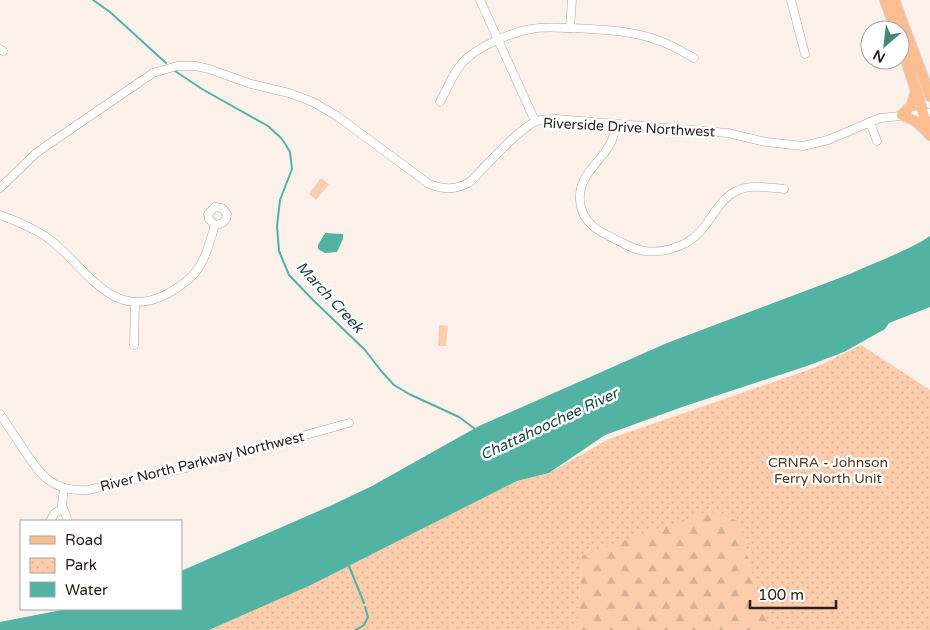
<svg xmlns="http://www.w3.org/2000/svg" width="930" height="630" viewBox="0 0 930 630" font-family="'Varela Round',sans-serif">
  <style>
    .forest { fill: url(#forest-firs) }
    .park { fill: url(#park-dots) }
    .garden { fill: #fdccad }
    .water { fill: #52b3a2 }
    .lines { fill: none; stroke-linecap: round; stroke-linejoin: round }
    .stream { stroke: #52b3a2; stroke-width: 2 }
    .minor-casing { stroke: #bea393; stroke-width: 9 }
    .major-casing { stroke: #d4d2d1; stroke-width: 12 }
    .minor { stroke: #fff; stroke-width: 8 }
    .major { stroke: #febd8e; stroke-width: 10 }
    .labels { text-anchor: middle; stroke-width: 5; stroke-linejoin: round; paint-order: stroke }
    .street-label { font-size: 14px; fill: #2a2019; stroke: #fff }
    .park-label { font-size: 14px; fill: #5d3213; stroke: #fff }
    .water-label { font-size: 15px; font-style: italic; fill: #204b44; stroke: #fff }
  </style>
  <defs>
    <pattern id="forest-firs" width="22" height="20" patternUnits="userSpaceOnUse" patternTransform="scale(1.25)"><rect width="22" height="20" fill="#fdccad"/><path d="M5 1l3.5 6h-7zM16 11l3.5 6h-7z" fill="#d9af94"/></pattern>
    <pattern id="park-dots" width="8" height="8" patternUnits="userSpaceOnUse" patternTransform="scale(1.25)"><rect width="8" height="8" fill="#fdccad"/><path d="M2 2h.1M6 6h.1" fill="none" stroke="#d9af94" stroke-width="1.8" stroke-linecap="round"/></pattern>
  </defs>
  <rect width="100%" height="100%" fill="#fcf1ea"/>
  <polygon class="forest" points="927,440 930,630 577,630 582,556 578,536"/>
  <polygon class="park" points="861,345 930,390 930,630 770,630 744,546 741,522 709,511 582,556 577,630 209,630 311,585 517,481 549,473 609,439 814,368"/>
  <g class="garden">
    <polygon points="321,178 329,184 316,200 309,194"/>
    <polygon points="439,325 448,326 446,346 438,346"/>
  </g>
  <g class="water">
    <polygon points="325,233 343,234 343,239 337,252 325,253 318,249 318,245"/>
    <path d="M930 236V307L889 323 885 329 844 352 807 366 682 407 605 435 549 473 517 481 311 585 209 630H0V622L67 609H181V571L330 506 372 486 479 426 667 343 850 274C877 261 906 252 930 236Z"/>
  </g>
  <g class="lines">
    <g class="stream">
      <polyline points="93,0 110,12 166,63"/>
      <polyline points="175,71 202,89 268,126 281,138 286,145 290,152 292,169 280,200 277,226 279,251 289,275 313,300 365,350 382,372 394,385 409,394 459,417 475,429"/>
      <polyline points="349,566 364,603"/>
      <polyline points="356,630 364,625 368,617 365,607"/>
    </g>
    <g class="minor-casing">
      <g id="minor">
        <polyline points="480,0 535,121"/>
        <polyline points="791,0 805,54"/>
        <polyline points="570,28 572,0"/>
        <polyline points="0,49 3,51"/>
        <path d="M440 102C447 89 453 73 463 62 479 46 509 33 531 29 545 26 559 28 573 28 602 30 632 30 660 41 672 45 683 52 694 58"/>
        <polyline points="870,122 877,141"/>
        <path d="M615 125C615 157 577 168 580 201 582 225 602 233 621 242 628 246 636 250 645 251 659 253 674 249 686 243 711 229 715 199 739 190 752 184 770 188 784 189"/>
        <path d="M0 188 35 154 49 144 153 73 177 66H196L209 69 251 84 289 93 313 102 337 116 429 184C445 190 455 190 470 182 484 168 520 127 537 121 542 119 550 120 556 119L728 133 766 142 803 146 828 140 880 118 930 113"/>
        <path d="M0 215C17 221 33 228 48 238 86 266 111 323 167 294 202 275 204 261 215 225 222 224 227 222 227 214L222 208 215 207 208 214 209 219 215 225"/>
        <polyline points="134,345 135,303"/>
        <path d="M0 414C8 426 16 438 24 450 42 477 53 492 88 490L190 467 349 423"/>
        <polyline points="64,488 62,505 68,521"/>
        <polyline points="50,521 55,513 62,509"/>
      </g>
    </g>
    <g class="major-casing">
      <g id="major">
        <polyline points="885,0 896,30"/>
        <polyline points="894,0 930,96"/>
        <polyline points="900,41 930,135"/>
        <polyline points="902,115 912,105 916,90"/>
        <polyline points="903,115 916,121 929,133"/>
      </g>
    </g>
    <use href="#minor" class="minor"/>
    <use href="#major" class="major"/>
  </g>
  <g class="labels">
    <g class="street-label">
      <text transform="translate(629 127) rotate(3)" y="5">Riverside Drive Northwest</text>
      <text transform="translate(202 461) rotate(-14)" y="5">River North Parkway Northwest</text>
    </g>
    <g class="park-label">
      <text x="828" y="467">CRNRA - Johnson<tspan x="828" dy="16">Ferry North Unit</tspan></text>
    </g>
    <g class="water-label">
      <text transform="translate(330 297) rotate(47)" y="5">March Creek</text>
      <text transform="translate(549 424) rotate(-25)" y="5">Chattahoochee River</text>
    </g>
  </g>
  <rect x="20" y="520" width="162" height="90" fill="#ffffff" stroke="#aaa6a3"/>
  <rect x="30" y="536" width="25" height="8" fill="#febd8e" stroke="#aaa6a3"/>
  <text x="65" y="545" font-size="15" fill="#2a2019">Road</text>
  <rect x="30" y="558" width="25" height="15" fill="url(#park-dots)" stroke="#aaa6a3"/>
  <text x="65" y="570" font-size="15" fill="#2a2019">Park</text>
  <rect x="30" y="582" width="25" height="15" fill="#52b3a2" stroke="#aaa6a3"/>
  <text x="65" y="595" font-size="15" fill="#2a2019">Water</text>
  <g transform="translate(885 45) rotate(208)"><circle r="24" fill="#ffffff" stroke="#aaa6a3"/>
  <path d="M0-4L9 19L0 12L-9 19Z" fill="#428679"/>
  <text y="-8" font-size="14" font-weight="bold" text-anchor="middle" fill="#2a2019">N</text>
  </g>
  <path d="M750 600v8h86v-8" fill="none" stroke="#2a2019" stroke-width="2.5"/>
  <text x="758" y="600" font-size="15" fill="#2a2019" stroke="#ffffff" stroke-width="4" paint-order="stroke">100 m</text>
</svg>
